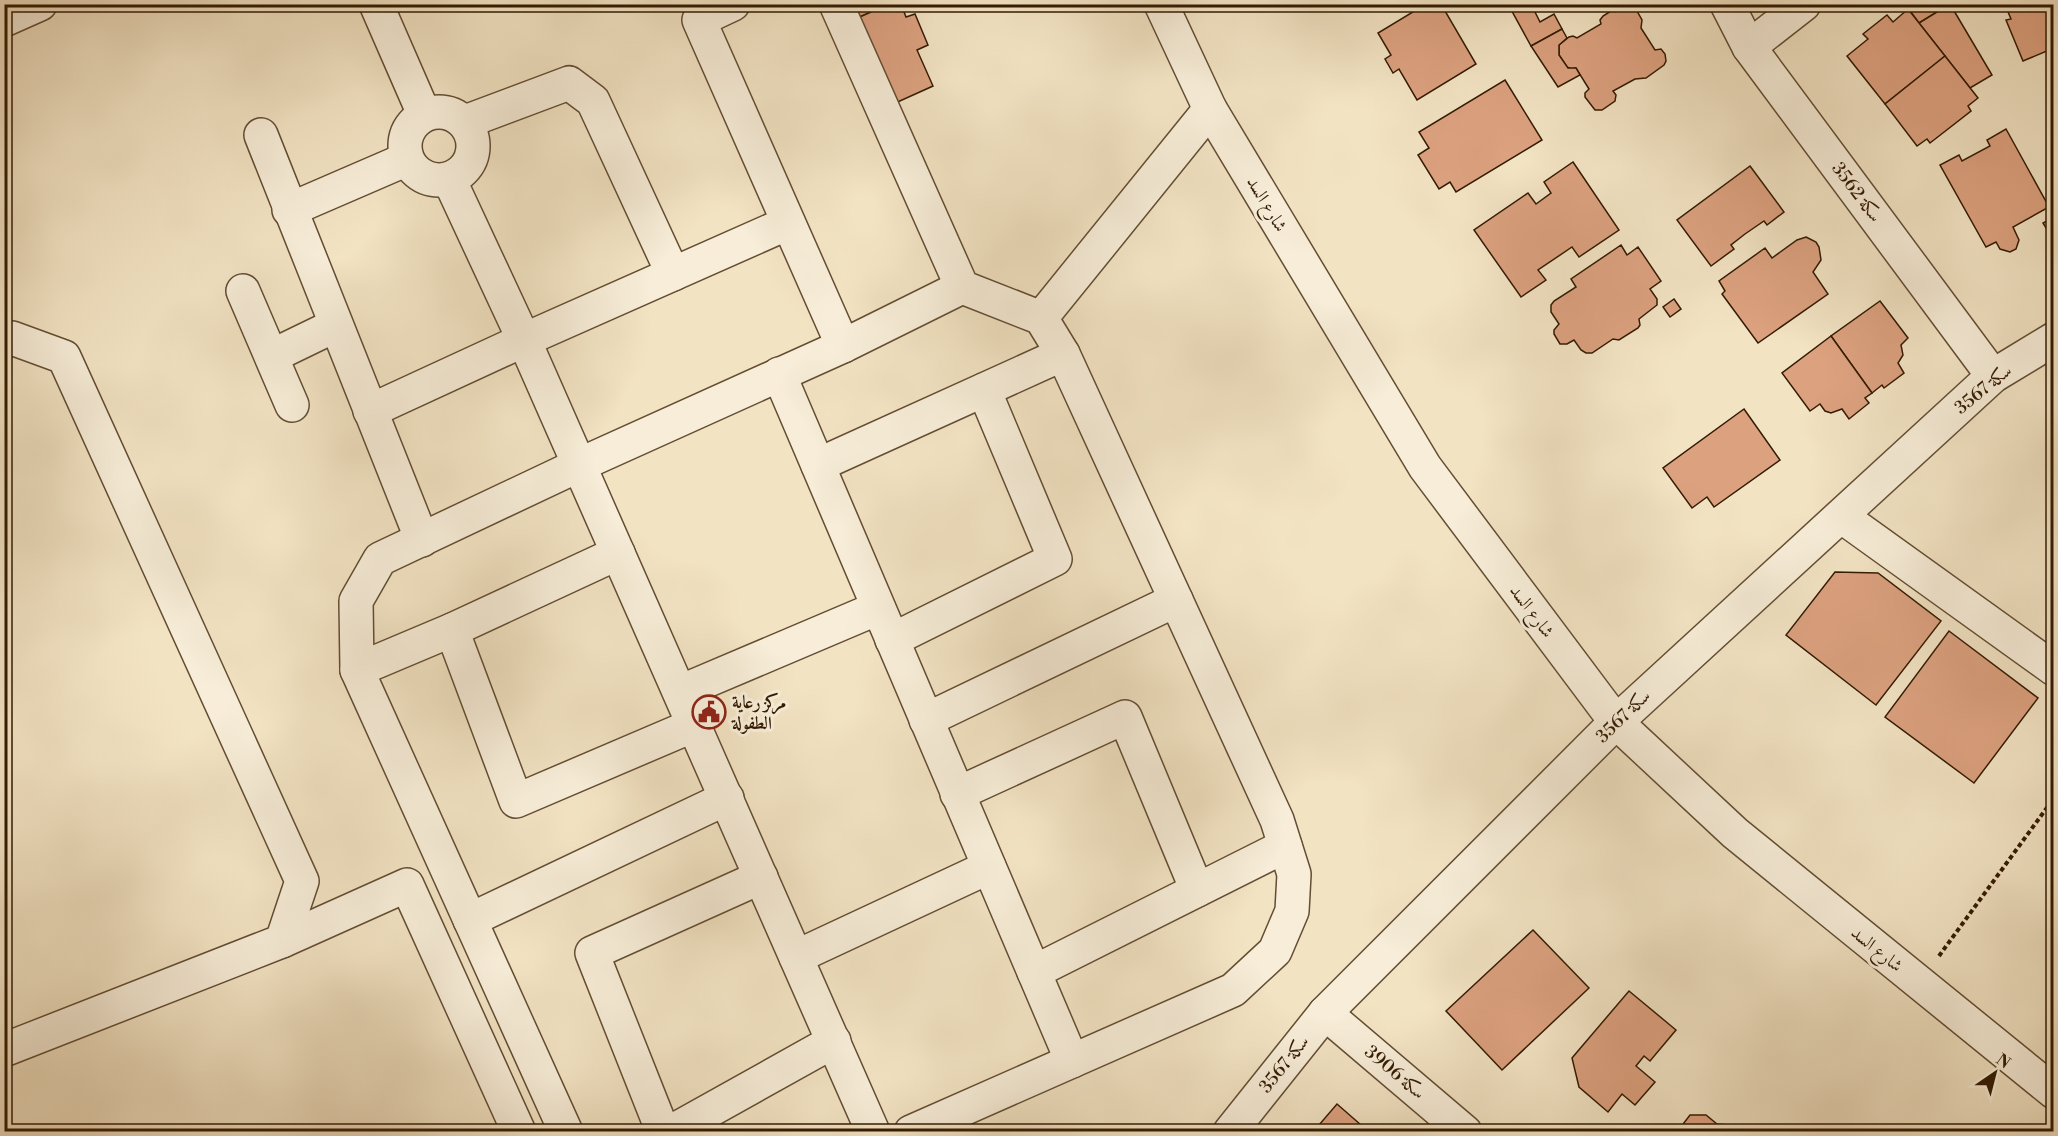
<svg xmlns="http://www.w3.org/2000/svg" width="2058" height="1136" viewBox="0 0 2058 1136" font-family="'Libre Bodoni',Amiri,serif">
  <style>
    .building { fill: #dca17f; stroke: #331b03; stroke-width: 1.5 }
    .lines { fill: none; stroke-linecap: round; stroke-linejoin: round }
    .minor-casing { stroke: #634d33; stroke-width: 36 }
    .path { stroke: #331b03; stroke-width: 4; stroke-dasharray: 4.5 3; stroke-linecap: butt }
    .minor { stroke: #f7edd8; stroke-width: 33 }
    .labels { text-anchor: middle; stroke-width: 6; stroke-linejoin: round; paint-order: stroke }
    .street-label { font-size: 18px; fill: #331b03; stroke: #f7edd8 }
    .poi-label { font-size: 18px; font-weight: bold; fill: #331b03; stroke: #f7edd8; text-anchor: start }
  </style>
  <rect width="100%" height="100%" fill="#f2e3c3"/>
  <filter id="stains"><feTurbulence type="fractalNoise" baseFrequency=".00333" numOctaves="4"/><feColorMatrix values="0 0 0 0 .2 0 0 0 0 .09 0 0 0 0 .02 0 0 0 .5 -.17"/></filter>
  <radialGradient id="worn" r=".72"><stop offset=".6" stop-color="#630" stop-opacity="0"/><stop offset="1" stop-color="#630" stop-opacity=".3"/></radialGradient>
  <g class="building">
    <polygon points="846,4 889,4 853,20"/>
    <polygon points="889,4 901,4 906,17 915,14 928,45 917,50 933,86 891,105 853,20"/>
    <polygon points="1426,4 1441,4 1476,64 1417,100 1399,69 1393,73 1385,59 1391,55 1378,33"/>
    <polygon points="1508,4 1531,4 1540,22 1554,14 1562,29 1531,46"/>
    <polygon points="1622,4 1633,4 1642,20 1641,28 1655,50 1661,49 1665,54 1666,61 1664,65 1646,78 1635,79 1613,91 1616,95 1615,101 1602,110 1595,110 1585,97 1585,93 1589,89 1576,68 1571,69 1567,67 1559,55 1559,45 1569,37 1573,36 1577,38 1601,24 1600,20 1603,16"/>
    <polygon points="1905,4 1950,4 1919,23"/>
    <polygon points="1950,4 1992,75 1970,88 1919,23"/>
    <polygon points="2012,4 2054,4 2054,48 2023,61 2006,20 2011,19 2006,7"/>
    <polygon points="1908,9 1945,56 1885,104 1847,56 1868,39 1863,34 1887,15 1893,22"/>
    <polygon points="1562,29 1567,38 1559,45 1559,55 1568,68 1576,68 1580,75 1558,87 1531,46"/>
    <polygon points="1945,56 1978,98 1968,106 1971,111 1930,143 1927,139 1917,146 1885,104"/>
    <polygon points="1505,80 1542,140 1456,192 1450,182 1439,189 1418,155 1429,148 1419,132"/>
    <polygon points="2006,129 2049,207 2013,227 2019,240 2016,249 2010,252 2000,249 1996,242 1986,247 1940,165 1959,155 1962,161 1990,146 1987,140"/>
    <polygon points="1573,162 1619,230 1579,257 1572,247 1538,270 1546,280 1521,297 1474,230 1528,193 1536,204 1551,193 1544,182"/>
    <polygon points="1750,166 1784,212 1767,225 1764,221 1745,234 1731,245 1734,249 1711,266 1677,220"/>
    <polygon points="2054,217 2054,241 2043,223"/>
    <polygon points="1806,237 1816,242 1819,247 1821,260 1813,272 1828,294 1758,343 1722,294 1725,291 1719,281 1765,248 1772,258 1797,240"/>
    <polygon points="1621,245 1627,255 1638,247 1661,281 1650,289 1657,299 1657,305 1639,319 1640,325 1638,328 1619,340 1613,339 1592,353 1586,353 1581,350 1574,340 1567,344 1560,344 1554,334 1554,330 1559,324 1551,312 1551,305 1554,301 1576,287 1571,279"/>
    <polygon points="1674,299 1681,309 1670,317 1663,307"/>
    <polygon points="1880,301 1908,338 1901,345 1903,355 1898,363 1904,373 1884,388 1882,385 1872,393 1831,336"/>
    <polygon points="1831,336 1872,393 1865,398 1869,403 1849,419 1842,409 1831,413 1825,411 1820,404 1810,411 1782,373"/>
    <polygon points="1744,409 1780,460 1714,507 1707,497 1692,508 1663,468"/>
    <polygon points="1835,572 1878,573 1941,621 1876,705 1786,635"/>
    <polygon points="1949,631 2038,698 1974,783 1885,717"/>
    <polygon points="1533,930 1589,988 1502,1070 1446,1011"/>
    <polygon points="1629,991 1676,1030 1650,1061 1644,1056 1636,1066 1655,1082 1635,1105 1622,1094 1608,1112 1579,1087 1572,1058"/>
    <polygon points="1337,1104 1369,1132 1313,1132"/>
    <polygon points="1690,1115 1706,1115 1717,1124 1728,1125 1737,1132 1677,1132"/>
  </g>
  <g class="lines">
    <g class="minor-casing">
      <g id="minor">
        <polyline points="376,4 424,114"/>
        <polyline points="733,4 699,20 843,346"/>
        <polyline points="836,4 962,287 1041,318 1063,354 1277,820 1294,874 1292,911 1275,951 1233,990 911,1132"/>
        <polyline points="1161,4 1210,109 1425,467 1616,722 1735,833 2054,1092"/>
        <polyline points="1727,4 1749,47 1993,376"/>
        <polyline points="4,20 40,4"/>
        <polyline points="1749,47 1804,4"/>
        <circle cx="439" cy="146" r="34"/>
        <polyline points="465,122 569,83 593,101 673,274"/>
        <polyline points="261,135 422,540"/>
        <polyline points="449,179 524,340 873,1132"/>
        <polyline points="289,210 407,159"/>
        <polyline points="243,291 292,405"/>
        <polyline points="1041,318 1210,109"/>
        <polyline points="4,342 12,338 64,357 302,881 282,941 4,1050"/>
        <polyline points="272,356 336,325"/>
        <polyline points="779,374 1072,1061"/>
        <polyline points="370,411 524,340 788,223"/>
        <polyline points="818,465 1063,354"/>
        <polyline points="1841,516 2054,669"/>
        <polyline points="452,630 516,801 694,725"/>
        <polyline points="892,640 1055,559 984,390"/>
        <polyline points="357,670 452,630 618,553"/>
        <polyline points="680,692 878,608"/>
        <polyline points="926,720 1176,600"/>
        <polyline points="957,794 1125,717 1197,890"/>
        <polyline points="470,920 727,798"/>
        <polyline points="282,941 407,885 519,1132"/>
        <polyline points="796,957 989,867"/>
        <polyline points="1034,972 1285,846"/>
        <polyline points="1325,1013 1465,1132"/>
        <polyline points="566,1132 357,670 356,601 380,559 579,465 843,346 962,287"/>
        <polyline points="663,1132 592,953 761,877"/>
        <polyline points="671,1132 834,1041"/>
        <polyline points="1230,1132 1325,1013 1616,722 1993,376 2054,339"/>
      </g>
    </g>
    <polyline class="path" points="1939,956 2054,798"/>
    <use href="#minor" class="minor"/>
  </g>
  <defs>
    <g id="civic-ring" transform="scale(1.725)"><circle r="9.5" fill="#f7edd8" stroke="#8f2418" stroke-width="1.5"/><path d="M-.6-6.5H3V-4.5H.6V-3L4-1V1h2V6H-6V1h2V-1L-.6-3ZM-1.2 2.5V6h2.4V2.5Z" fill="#8f2418"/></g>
  </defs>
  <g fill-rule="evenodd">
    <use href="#civic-ring" x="709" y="712"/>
  </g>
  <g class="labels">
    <g class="street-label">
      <text transform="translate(1857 192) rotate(53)" y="6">سكة 3562</text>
      <text transform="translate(1267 204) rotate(59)" y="6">شارع السد</text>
      <text transform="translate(1983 389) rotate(-39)" y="6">سكة 3567</text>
      <text transform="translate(1532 611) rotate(53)" y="6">شارع السد</text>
      <text transform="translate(1623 716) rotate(-44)" y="6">سكة 3567</text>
      <text transform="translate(1877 949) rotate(39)" y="6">شارع السد</text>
      <text transform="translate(1284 1064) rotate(-51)" y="6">سكة 3567</text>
      <text transform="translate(1395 1072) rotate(40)" y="6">سكة 3906</text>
    </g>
    <g class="poi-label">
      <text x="732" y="708">مركز رعاية<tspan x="732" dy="21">الطفولة</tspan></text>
    </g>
  </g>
  <rect width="2058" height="1136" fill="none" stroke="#f2e3c3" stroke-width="24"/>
  <rect x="6" y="6" width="2046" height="1124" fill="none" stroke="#331b03" stroke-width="3"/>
  <rect x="12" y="12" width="2034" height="1112" fill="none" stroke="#331b03" stroke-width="1.5"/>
  <g transform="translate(1995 1073) rotate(35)" stroke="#f7edd8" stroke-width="4.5" paint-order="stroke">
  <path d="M0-4.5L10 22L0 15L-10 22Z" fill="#331b03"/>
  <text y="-9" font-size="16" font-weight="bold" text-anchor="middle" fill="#331b03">N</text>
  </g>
  <rect width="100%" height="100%" filter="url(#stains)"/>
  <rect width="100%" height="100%" fill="url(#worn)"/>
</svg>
